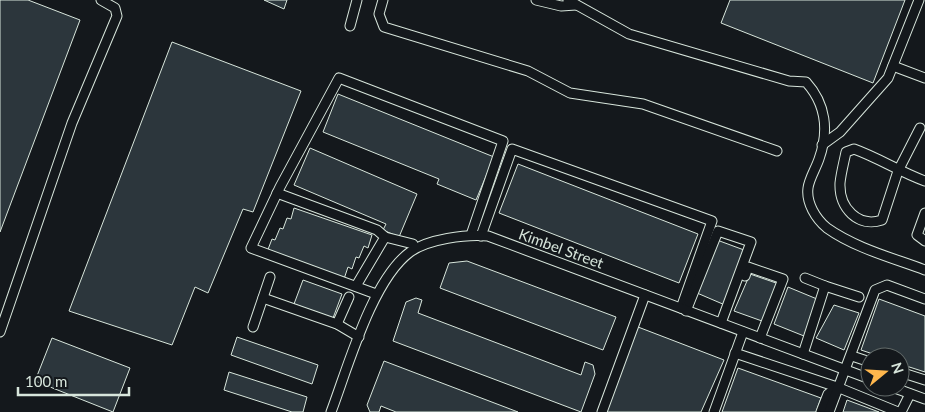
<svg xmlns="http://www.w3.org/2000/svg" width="925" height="412" viewBox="0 0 925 412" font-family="Lato,sans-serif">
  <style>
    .building { fill: #2c363c; stroke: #d8e6dc }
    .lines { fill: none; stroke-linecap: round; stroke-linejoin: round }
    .minor-casing { stroke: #d8e6dc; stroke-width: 11 }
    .minor { stroke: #14181c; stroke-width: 9 }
    .labels { text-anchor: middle; stroke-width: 4; stroke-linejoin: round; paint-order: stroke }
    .street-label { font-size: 15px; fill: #d8e6dc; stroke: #14181c }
  </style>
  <rect width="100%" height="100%" fill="#14181c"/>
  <g class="building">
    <polygon points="0,0 28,0 80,20 0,232"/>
    <polygon points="264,0 287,0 284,9"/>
    <polygon points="730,0 905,0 873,83 721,23"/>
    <polygon points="172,42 301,91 253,212 243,209 208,293 195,287 172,345 69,311"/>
    <polygon points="338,94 494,157 476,200 437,184 439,179 323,132"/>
    <polygon points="310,148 417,194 399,237 383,230 386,224 294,185"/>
    <polygon points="518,164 698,234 679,283 499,213"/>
    <polygon points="294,208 372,235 368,248 364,246 359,258 356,257 352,269 348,267 344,279 267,252 272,239 275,240 280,228 283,229 287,218 291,219"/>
    <polygon points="717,240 744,250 725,305 697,293"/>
    <polygon points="467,261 616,317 603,350 440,288 449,263"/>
    <polygon points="750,274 779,284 762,321 734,311"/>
    <polygon points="303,280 342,294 333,318 294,304"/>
    <polygon points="788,287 817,299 804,336 774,324"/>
    <polygon points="416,298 422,300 418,313 581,375 585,362 593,365 595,374 581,412 393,341 406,302"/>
    <polygon points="879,299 925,316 925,372 900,364 900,357 882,357 861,350"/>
    <polygon points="834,305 859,313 844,350 816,338"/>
    <polygon points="638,327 724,360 701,412 605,412"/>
    <polygon points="237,337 318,365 312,384 231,355"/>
    <polygon points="52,338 130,368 113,412 35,381"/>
    <polygon points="384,361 518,412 396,412 381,406 379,412 370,412 367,405"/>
    <polygon points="738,368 821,398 816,412 722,412"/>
    <polygon points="229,372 307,397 303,412 292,412 224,390"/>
    <polygon points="847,400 879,412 843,412"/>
  </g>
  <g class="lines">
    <g class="minor-casing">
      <g id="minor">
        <polyline points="383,0 379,14 384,27 528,71 570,93 643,104 777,151"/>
        <polyline points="536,0 561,6 576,5"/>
        <path d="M568 0 629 34 789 81 806 82C826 104 829 131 819 159 816 168 809 179 808 188 806 203 816 219 827 228 855 248 893 258 925 270"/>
        <polyline points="350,26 357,0"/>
        <polyline points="893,66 925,78"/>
        <path d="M920 128 898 171 882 220C858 228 839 208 840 183 841 173 844 162 846 152L854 149C879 158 900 172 925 181"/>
        <polyline points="822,145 840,132 888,78 919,0"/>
        <polyline points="277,193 377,230 385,237 356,286"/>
        <polyline points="925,213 917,235 925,241"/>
        <polyline points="481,236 512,149 712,221 681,308"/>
        <polyline points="385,237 413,244"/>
        <polyline points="745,276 748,267 783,279 760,338"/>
        <polyline points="805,278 825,286"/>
        <polyline points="376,294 251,248 280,187 339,78 503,141 471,235"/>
        <polyline points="263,298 337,324 359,337"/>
        <polyline points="686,311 718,231 751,242 721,323"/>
        <polyline points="337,324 349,297"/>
        <polyline points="253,327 270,277"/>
        <polyline points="0,332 72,123 117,16 115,8 101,0"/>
        <polyline points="735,353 837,387 898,412"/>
        <polyline points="803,354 825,286 859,297"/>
        <polyline points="852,356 870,362"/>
        <polyline points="900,372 925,380"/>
        <polyline points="892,387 925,399"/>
        <path d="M331 412C348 367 372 280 410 252 428 239 466 234 488 236L870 379"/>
        <polyline points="602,412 645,295"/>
        <polyline points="714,412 743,332"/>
        <polyline points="821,412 828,394 837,387"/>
        <polyline points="829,412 875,290 887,285 925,299"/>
        <polyline points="901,412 910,394"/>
      </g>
    </g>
    <use href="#minor" class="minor"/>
  </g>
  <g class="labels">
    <g class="street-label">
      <text transform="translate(561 249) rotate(20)" y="5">Kimbel Street</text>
    </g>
  </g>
  <g transform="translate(885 372) rotate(72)"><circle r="24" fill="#14181c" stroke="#626a69"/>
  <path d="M0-4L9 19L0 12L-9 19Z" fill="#ffb74d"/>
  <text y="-8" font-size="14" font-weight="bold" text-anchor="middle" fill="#d8e6dc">N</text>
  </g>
  <path d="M18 387v8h111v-8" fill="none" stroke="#d8e6dc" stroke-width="2.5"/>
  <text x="25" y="387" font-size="15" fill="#d8e6dc" stroke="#14181c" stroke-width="4" paint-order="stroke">100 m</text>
</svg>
